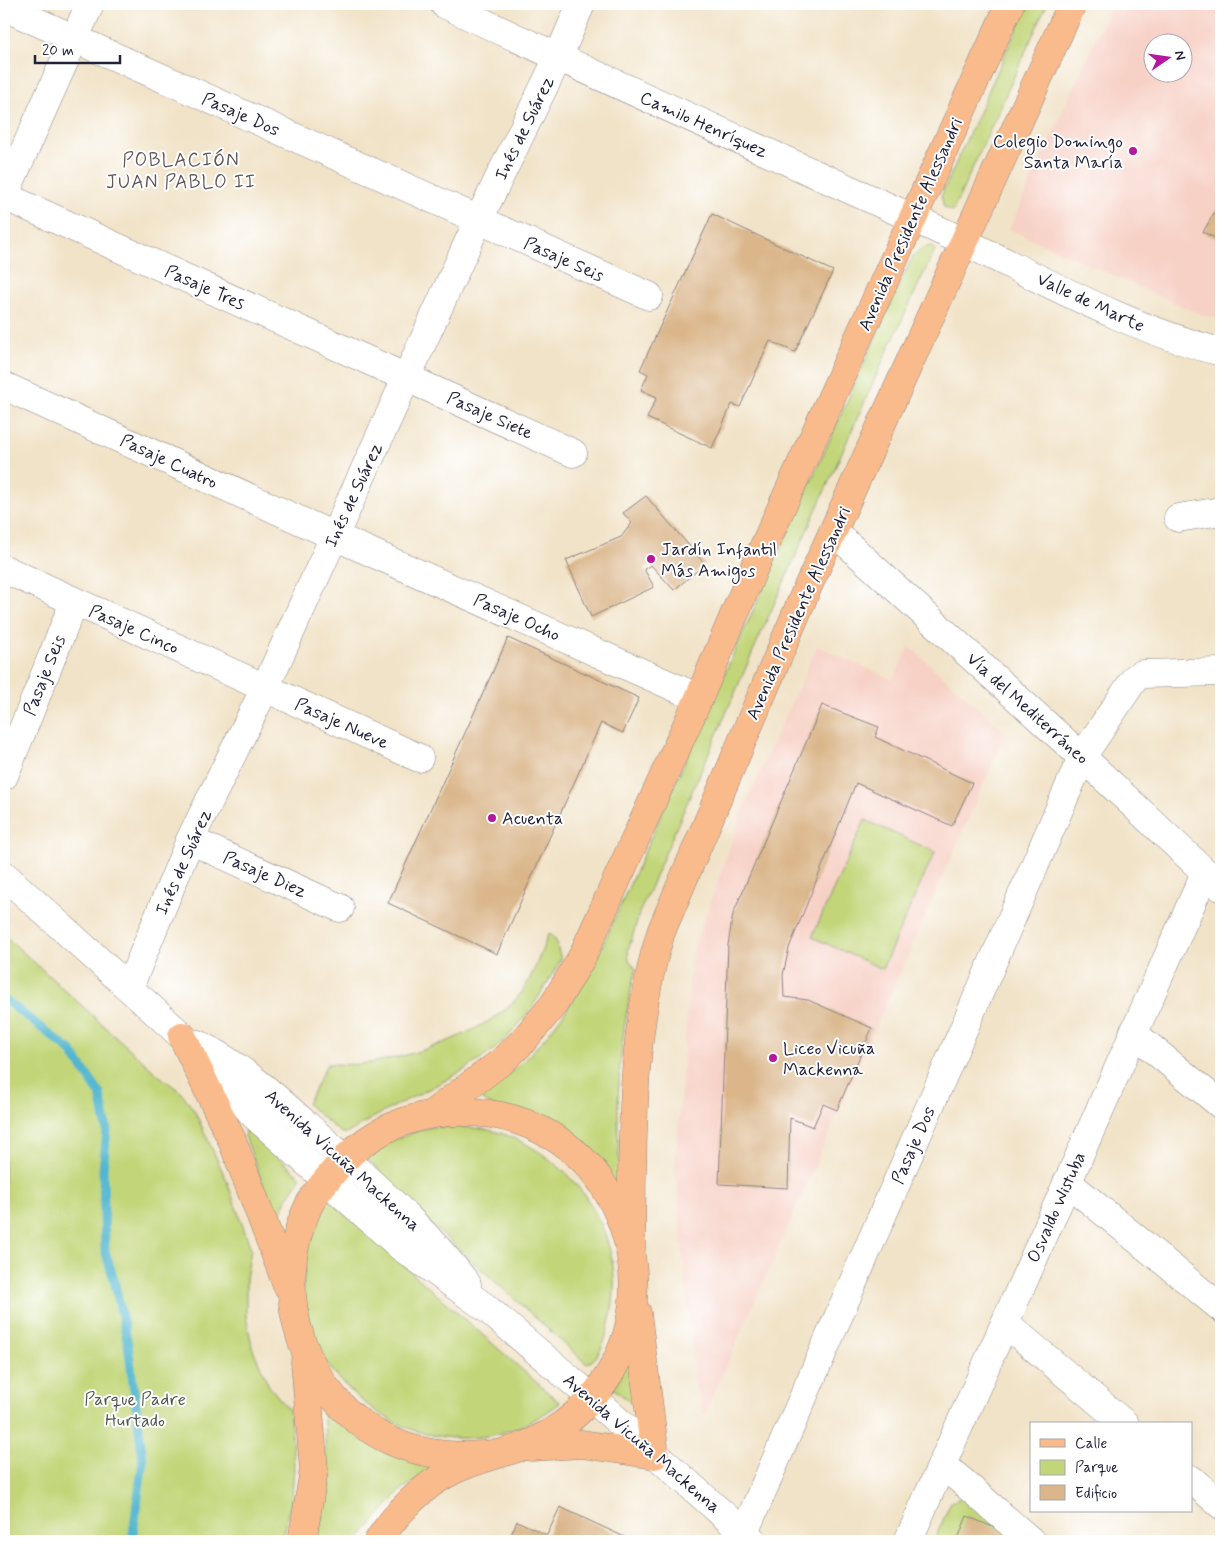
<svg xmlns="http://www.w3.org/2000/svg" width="1225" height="1545" viewBox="0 0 1225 1545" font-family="Mynerve,sans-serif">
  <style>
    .built { fill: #f7d1c6; fill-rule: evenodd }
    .green { fill: #c2d679; stroke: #727c5a }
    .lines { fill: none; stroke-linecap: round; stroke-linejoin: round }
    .stream { stroke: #4fb5ce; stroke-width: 9 }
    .building { fill: #dab68a }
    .minor-casing { stroke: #8a8282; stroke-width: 29 }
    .major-casing { stroke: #8a8282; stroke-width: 29 }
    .minor { stroke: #fff; stroke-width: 28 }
    .major { stroke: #fabb8c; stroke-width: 28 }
    .poi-dot { fill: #b5179e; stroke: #fff; stroke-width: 2 }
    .labels { text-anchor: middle; stroke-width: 4; stroke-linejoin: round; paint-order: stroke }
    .street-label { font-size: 18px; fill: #22223b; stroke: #fff }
    .poi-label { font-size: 18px; fill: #22223b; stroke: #fff; text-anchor: start }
    .park-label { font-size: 18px; fill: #52584e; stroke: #fff }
    .neighbourhood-label { font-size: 19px; letter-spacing: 1px; fill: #625657; stroke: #fff }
  </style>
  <rect width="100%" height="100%" fill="#fff"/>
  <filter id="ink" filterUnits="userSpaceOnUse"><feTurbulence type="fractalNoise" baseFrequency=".02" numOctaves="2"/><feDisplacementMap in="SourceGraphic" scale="10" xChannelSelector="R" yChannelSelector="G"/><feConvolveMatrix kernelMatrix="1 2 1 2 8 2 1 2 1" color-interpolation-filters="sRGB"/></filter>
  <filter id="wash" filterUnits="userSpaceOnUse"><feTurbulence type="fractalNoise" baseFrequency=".0096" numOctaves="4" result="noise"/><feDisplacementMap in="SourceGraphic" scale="20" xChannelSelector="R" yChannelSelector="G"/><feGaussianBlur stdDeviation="1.12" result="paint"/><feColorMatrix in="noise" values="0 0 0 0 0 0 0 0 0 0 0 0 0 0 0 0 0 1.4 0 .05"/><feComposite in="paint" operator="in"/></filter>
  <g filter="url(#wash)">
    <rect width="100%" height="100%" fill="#f1e3c8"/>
    <g class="built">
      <path d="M1112 4H1221V319L1202 315 1009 229ZM1152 42H1182V72H1152Z"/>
      <polygon points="817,646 893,680 909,646 1006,733 704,1416 695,1383 675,1164 692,953 745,805"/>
    </g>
    <g class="green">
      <polygon points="1028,4 1047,4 953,211 944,207 941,196"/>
      <path d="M931 246 935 250 933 254 885 356 754 649 640 911 628 951 629 960 636 969C618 1039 614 1117 622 1188L480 1098V1096C528 1063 561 1023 590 973L908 266C914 254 917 248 931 246Z"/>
      <polygon points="865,820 935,852 882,969 812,937"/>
      <path d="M549 933 555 939 561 959C543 991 524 1024 496 1048 451 1084 395 1101 348 1133H341L307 1104 327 1064C338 1064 350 1065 361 1064 407 1059 495 1031 522 992 534 974 541 952 549 933Z"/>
      <polygon points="4,935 157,1074 182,1093 195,1112 226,1179 251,1249 246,1278 246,1316 252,1347 269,1386 289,1410 292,1438 294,1467 292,1497 281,1541 4,1541"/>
      <path d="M429 1127C452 1127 475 1126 497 1132 575 1156 630 1238 610 1319 607 1334 602 1357 587 1364L432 1225 409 1199 366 1158 379 1145Z"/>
      <polygon points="245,1129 301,1177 287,1199 277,1223 245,1136"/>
      <path d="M328 1199 560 1403C493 1454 412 1449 351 1391 327 1368 319 1352 309 1321 307 1314 303 1306 303 1299 302 1289 304 1279 305 1269 306 1256 305 1239 309 1227 312 1218 322 1207 328 1199Z"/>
      <polygon points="633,1349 637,1407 610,1386"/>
      <path d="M325 1406C350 1439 395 1451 431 1467L432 1470 400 1491 357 1541H317C328 1496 327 1455 323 1409Z"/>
      <polygon points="963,1497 1025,1541 934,1541 951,1502"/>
    </g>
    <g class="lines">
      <polyline class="stream" points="4,999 71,1051 100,1094 107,1130 103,1169 105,1250 114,1280 128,1344 143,1460 132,1541"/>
    </g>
    <g id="blocks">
      <g class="building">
        <polygon points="1221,201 1221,241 1203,232"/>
        <polygon points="712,214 833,271 795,352 770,341 740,407 732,404 712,448 647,418 657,397 641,390 648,374 640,370"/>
        <polygon points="646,496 705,564 674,590 651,565 644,569 654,587 591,617 566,560 621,537 632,523 623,513"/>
        <polygon points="508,638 639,698 623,733 601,723 497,954 388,903"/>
        <polygon points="822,705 879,727 875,737 972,783 952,826 856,783 789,948 783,975 784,997 808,1000 872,1028 837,1110 823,1104 813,1127 790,1118 788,1188 719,1184 728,945 733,914"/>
        <polygon points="560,1507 633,1541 508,1541 517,1521 547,1535"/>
        <polygon points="967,1516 1009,1534 1006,1541 957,1541"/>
      </g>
    </g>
  </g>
  <g filter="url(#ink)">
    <use href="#blocks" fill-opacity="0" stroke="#8a8282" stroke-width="1"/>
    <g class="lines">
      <g class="minor-casing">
        <g id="minor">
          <path d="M444 4C609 82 777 156 943 232 1034 274 1123 327 1221 352"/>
          <polyline points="4,7 649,296"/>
          <polyline points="4,196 573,453"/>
          <polyline points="4,196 90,4"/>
          <polyline points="4,386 334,536 699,698"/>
          <polyline points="1178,518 1221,511"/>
          <polyline points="833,531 1082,757 1221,887"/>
          <polyline points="4,569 419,758"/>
          <polyline points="4,776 74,602"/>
          <polyline points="190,840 340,908"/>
          <polyline points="4,875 182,1036 255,1116 401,1247 485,1307 592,1398 753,1541"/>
          <polyline points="129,988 190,840 265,688 478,221 558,58 581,4"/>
          <polyline points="1133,1033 1221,1105"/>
          <path d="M198 1044C248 1069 287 1108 328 1144 377 1188 427 1231 467 1284"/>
          <polyline points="1067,1182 1221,1308"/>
          <polyline points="1005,1323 1125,1424"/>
          <polyline points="942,1464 1031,1541"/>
          <polyline points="1191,1479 1221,1505"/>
          <polyline points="744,1533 1082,757 1135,678 1142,674 1221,672"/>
          <polyline points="908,1541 1205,873"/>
        </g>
      </g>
      <g class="major-casing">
        <g id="major">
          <polyline points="182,1036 232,1140 287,1285"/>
          <polyline points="433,1113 501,1062 522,1042 554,1004 582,957 699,698 754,568 1010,4"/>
          <path d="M631 1250C633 1143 629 1035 661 932L805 593 1072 4"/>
          <polyline points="531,1447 582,1444 655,1455 637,1313"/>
          <polyline points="302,1541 314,1470 305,1362"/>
          <path d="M378 1541C396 1513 423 1485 454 1470 475 1460 496 1455 518 1448 561 1433 598 1400 617 1360 645 1302 636 1236 602 1183 578 1146 533 1120 490 1114 431 1105 373 1124 335 1170 326 1181 315 1192 309 1205 267 1290 303 1401 391 1441 424 1456 458 1458 494 1454"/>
        </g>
      </g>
      <use href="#minor" class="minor"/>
      <use href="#major" class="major"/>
    </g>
  </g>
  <g class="poi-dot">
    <circle cx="1133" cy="151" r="5"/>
    <circle cx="651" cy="559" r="5"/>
    <circle cx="492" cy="818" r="5"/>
    <circle cx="773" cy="1058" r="5"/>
  </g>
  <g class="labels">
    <g class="street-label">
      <text transform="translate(241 114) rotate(24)" y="6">Pasaje Dos</text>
      <text transform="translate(704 124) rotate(24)" y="6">Camilo Henríquez</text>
      <text transform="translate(524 128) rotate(-64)" y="6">Inés de Suárez</text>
      <text transform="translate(910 224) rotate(-66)" y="6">Avenida Presidente Alessandri</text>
      <text transform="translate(564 259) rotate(24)" y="6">Pasaje Seis</text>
      <text transform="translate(205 287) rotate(24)" y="6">Pasaje Tres</text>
      <text transform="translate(1091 302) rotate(25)" y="6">Valle de Marte</text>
      <text transform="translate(490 415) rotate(24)" y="6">Pasaje Siete</text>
      <text transform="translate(169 461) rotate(25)" y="6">Pasaje Cuatro</text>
      <text transform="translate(353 495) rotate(-65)" y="6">Inés de Suárez</text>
      <text transform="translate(798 613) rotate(-66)" y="6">Avenida Presidente Alessandri</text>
      <text transform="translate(517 617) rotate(24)" y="6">Pasaje Ocho</text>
      <text transform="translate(134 629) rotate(24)" y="6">Pasaje Cinco</text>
      <text transform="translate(44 675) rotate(-68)" y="6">Pasaje Seis</text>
      <text transform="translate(1028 708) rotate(42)" y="6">Vía del Mediterráneo</text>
      <text transform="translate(342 723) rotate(24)" y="6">Pasaje Nueve</text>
      <text transform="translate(183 862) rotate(-66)" y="6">Inés de Suárez</text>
      <text transform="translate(265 874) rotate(24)" y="6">Pasaje Diez</text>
      <text transform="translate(913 1145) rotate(-66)" y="6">Pasaje Dos</text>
      <text transform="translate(343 1160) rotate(42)" y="6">Avenida Vicuña Mackenna</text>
      <text transform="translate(1056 1207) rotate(-66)" y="6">Osvaldo Wistuba</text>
      <text transform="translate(642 1443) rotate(41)" y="6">Avenida Vicuña Mackenna</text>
    </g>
    <g class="poi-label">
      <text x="1123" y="147" text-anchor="end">Colegio Domingo<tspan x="1123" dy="21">Santa María</tspan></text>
      <text x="661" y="555">Jardín Infantil<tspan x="661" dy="21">Más Amigos</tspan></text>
      <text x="502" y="824">Acuenta</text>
      <text x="783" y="1054">Liceo Vicuña<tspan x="783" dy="21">Mackenna</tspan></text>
    </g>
    <g class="park-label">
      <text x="135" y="1405">Parque Padre<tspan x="135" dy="21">Hurtado</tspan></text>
    </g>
    <g class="neighbourhood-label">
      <text x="181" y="166">POBLACIÓN<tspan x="181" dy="22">JUAN PABLO II</tspan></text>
    </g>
  </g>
  <rect width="1225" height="1545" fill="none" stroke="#fff" stroke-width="20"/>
  <rect x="1030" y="1422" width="162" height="90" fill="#ffffff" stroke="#a7a7b1"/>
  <rect x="1040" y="1439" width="25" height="8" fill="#fabb8c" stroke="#a7a7b1"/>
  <text x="1075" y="1448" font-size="15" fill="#22223b">Calle</text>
  <rect x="1040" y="1460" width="25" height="15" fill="#c2d679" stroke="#a7a7b1"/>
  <text x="1075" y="1472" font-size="15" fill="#22223b">Parque</text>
  <rect x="1040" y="1485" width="25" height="15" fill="#dab68a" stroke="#a7a7b1"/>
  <text x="1075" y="1498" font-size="15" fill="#22223b">Edificio</text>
  <g transform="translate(1168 58) rotate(77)"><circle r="24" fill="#ffffff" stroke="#a7a7b1"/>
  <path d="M0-4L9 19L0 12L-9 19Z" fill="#b5179e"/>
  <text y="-8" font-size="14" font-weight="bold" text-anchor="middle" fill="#22223b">N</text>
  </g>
  <path d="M35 55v8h85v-8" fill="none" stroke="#22223b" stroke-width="2.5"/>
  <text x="42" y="55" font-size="15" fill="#22223b" stroke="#ffffff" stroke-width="4" paint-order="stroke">20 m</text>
</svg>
